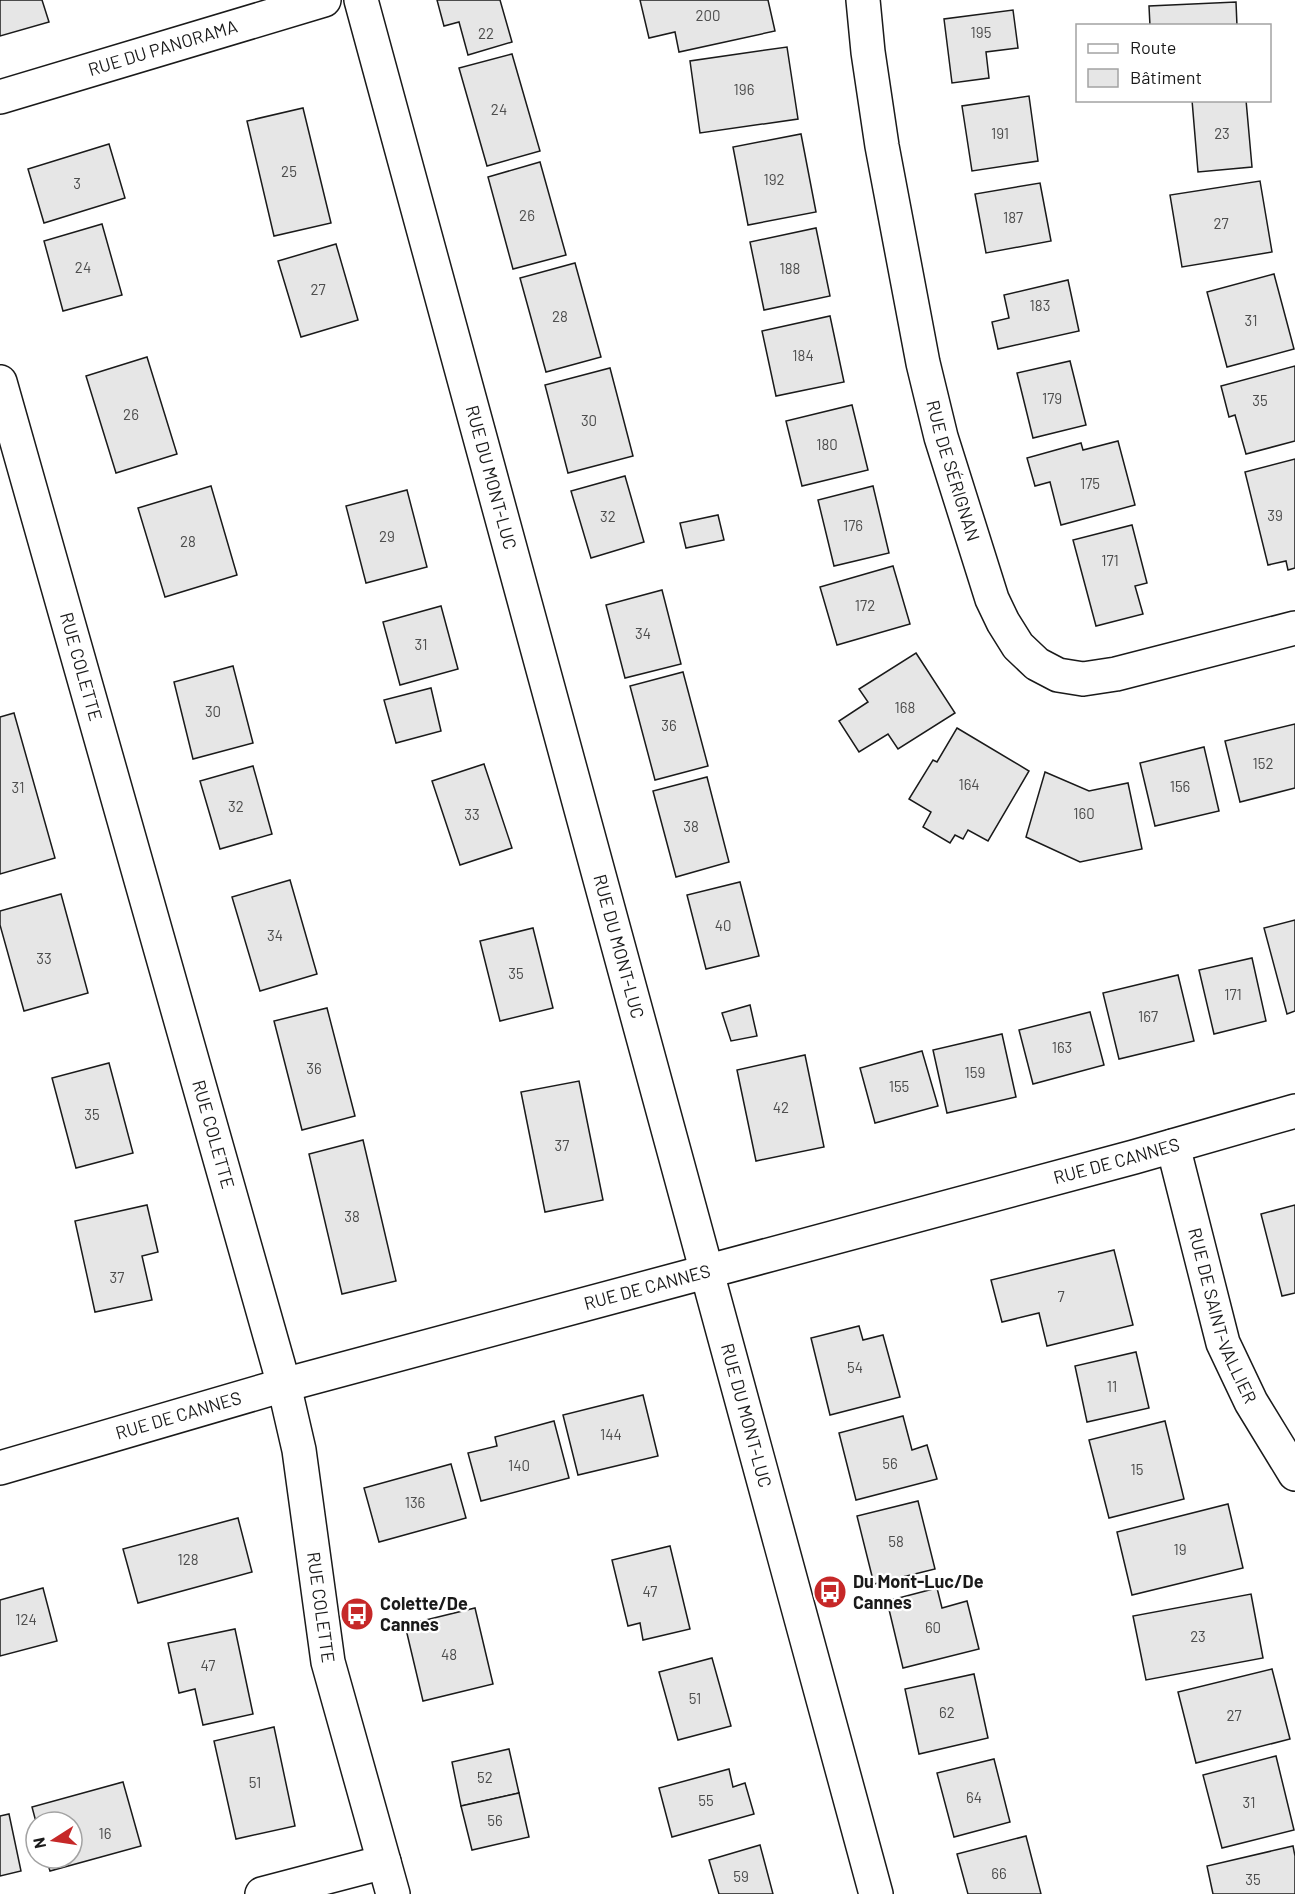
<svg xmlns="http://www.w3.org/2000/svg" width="1295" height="1894" viewBox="0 0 1295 1894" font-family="Barlow,sans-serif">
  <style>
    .building { fill: #e6e6e6; stroke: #1a1a1a; stroke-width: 1.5 }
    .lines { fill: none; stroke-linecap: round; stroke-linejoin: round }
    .minor-casing { stroke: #1a1a1a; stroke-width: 36 }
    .tertiary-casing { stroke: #1a1a1a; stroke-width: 36 }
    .minor { stroke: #fff; stroke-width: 33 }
    .tertiary { stroke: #fff; stroke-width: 33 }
    .labels { text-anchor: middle; stroke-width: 4.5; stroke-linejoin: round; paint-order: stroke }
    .number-label { font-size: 15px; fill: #4d4d4d }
    .street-label { font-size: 18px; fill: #1a1a1a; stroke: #fff }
    .poi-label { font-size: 18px; font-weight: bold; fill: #1a1a1a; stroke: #fff; text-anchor: start }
  </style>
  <rect width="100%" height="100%" fill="#fff"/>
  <g class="building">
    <polygon points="0,0 42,0 49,22 0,36"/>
    <polygon points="437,0 500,0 512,42 468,55 459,22 444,26"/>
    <polygon points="640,0 768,0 775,31 679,52 675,32 649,38"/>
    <polygon points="1236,2 1237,26 1150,26 1149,6"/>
    <polygon points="1013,10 1018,48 986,52 989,78 952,83 944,19"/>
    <polygon points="787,47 798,119 700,133 690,61"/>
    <polygon points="512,54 540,151 487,166 459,68"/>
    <polygon points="1029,96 1038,161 972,171 962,106"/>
    <polygon points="1192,100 1246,100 1252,167 1198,172"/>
    <polygon points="303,108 331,223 274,236 247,121"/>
    <polygon points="801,134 816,212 748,225 733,147"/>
    <polygon points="109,144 125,198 44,223 28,169"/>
    <polygon points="540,162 566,255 513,269 488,177"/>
    <polygon points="1260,181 1272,252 1182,267 1170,195"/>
    <polygon points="1040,183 1051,241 986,253 975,194"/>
    <polygon points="102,224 122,295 63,311 44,241"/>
    <polygon points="816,228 830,296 764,310 750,242"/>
    <polygon points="336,244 358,320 301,337 278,261"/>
    <polygon points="575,263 601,357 546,372 520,278"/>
    <polygon points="1274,274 1294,349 1227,367 1207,292"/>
    <polygon points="1068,280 1079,331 998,349 992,322 1009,318 1004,295"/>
    <polygon points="830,316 844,382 776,396 762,331"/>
    <polygon points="147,357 177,454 116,473 86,376"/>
    <polygon points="1070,361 1086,425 1033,438 1017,373"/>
    <polygon points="1295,366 1295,441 1246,454 1235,415 1229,417 1221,386"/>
    <polygon points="610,368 633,456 568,473 545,385"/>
    <polygon points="852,405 868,470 802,486 786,421"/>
    <polygon points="1118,441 1135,505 1061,525 1050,482 1035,486 1027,458 1081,443 1083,450"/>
    <polygon points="1295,459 1295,568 1288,570 1286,561 1268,565 1245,472"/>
    <polygon points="625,476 644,542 591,558 571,491"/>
    <polygon points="211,486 237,575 165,597 138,508"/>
    <polygon points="873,486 889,553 834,566 818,500"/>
    <polygon points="407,490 427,567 366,583 346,506"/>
    <polygon points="718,515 724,540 686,548 680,523"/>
    <polygon points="1132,525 1147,583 1135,586 1143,614 1096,626 1073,540"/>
    <polygon points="893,566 910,624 837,645 820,587"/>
    <polygon points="662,590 681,664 625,678 606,605"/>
    <polygon points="441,606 458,669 400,685 383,622"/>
    <polygon points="916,653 955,713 898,749 888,734 859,752 839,721 868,702 859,689"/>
    <polygon points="233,666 253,743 193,759 174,682"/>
    <polygon points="683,672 708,766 655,780 630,686"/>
    <polygon points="431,688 441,731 396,743 384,700"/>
    <polygon points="14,713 55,858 0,874 0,717"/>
    <polygon points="1295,724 1295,788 1240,802 1225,741"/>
    <polygon points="957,728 1029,771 988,841 968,830 963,839 955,835 950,843 923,827 931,812 909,799 933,760 937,762"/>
    <polygon points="1204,747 1219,811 1155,826 1140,763"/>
    <polygon points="484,764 512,848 460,865 432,781"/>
    <polygon points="253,766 272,834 220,849 200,781"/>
    <polygon points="1045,772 1089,791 1128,783 1142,849 1080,862 1026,837"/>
    <polygon points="707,777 729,862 676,877 653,791"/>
    <polygon points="290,880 317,974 260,991 232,897"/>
    <polygon points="740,882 759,956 706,969 687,895"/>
    <polygon points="61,894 88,993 24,1011 0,925 0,911"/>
    <polygon points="1295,920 1295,1011 1287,1014 1264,928"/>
    <polygon points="533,928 553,1008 500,1021 480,941"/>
    <polygon points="1252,958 1266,1021 1214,1034 1199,970"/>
    <polygon points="1178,975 1194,1041 1119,1059 1103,993"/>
    <polygon points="750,1005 757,1036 731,1041 722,1013"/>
    <polygon points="327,1008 355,1116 302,1130 274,1021"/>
    <polygon points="1090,1012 1104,1065 1033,1084 1019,1030"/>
    <polygon points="1002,1034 1016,1097 947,1113 933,1050"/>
    <polygon points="922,1051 938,1106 875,1123 860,1068"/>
    <polygon points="805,1055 824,1147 756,1161 737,1070"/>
    <polygon points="109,1063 133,1153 76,1168 52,1078"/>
    <polygon points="579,1081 603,1200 545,1212 521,1092"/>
    <polygon points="363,1140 396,1281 342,1294 309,1154"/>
    <polygon points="147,1205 158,1252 142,1256 152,1300 95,1312 75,1221"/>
    <polygon points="1295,1205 1295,1293 1282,1296 1261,1214"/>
    <polygon points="1114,1250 1133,1325 1047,1346 1039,1313 1002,1322 991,1280"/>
    <polygon points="859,1326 863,1340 883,1335 900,1397 830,1415 811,1338"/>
    <polygon points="1136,1352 1149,1408 1087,1422 1075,1366"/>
    <polygon points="643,1395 658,1456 578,1475 563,1415"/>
    <polygon points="903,1416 912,1450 927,1445 937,1479 856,1500 839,1433"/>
    <polygon points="554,1421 569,1478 481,1501 468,1453 497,1446 495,1437"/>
    <polygon points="1165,1421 1184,1499 1109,1518 1089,1440"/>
    <polygon points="451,1464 466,1518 379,1542 364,1488"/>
    <polygon points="918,1501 935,1569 874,1584 857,1516"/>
    <polygon points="1228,1504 1243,1568 1132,1595 1117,1532"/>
    <polygon points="238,1518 252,1572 138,1603 123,1549"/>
    <polygon points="670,1546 690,1629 643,1640 640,1623 628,1626 612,1560"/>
    <polygon points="43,1588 57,1641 0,1656 0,1600"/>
    <polygon points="937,1588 942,1608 967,1601 979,1649 903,1668 887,1601"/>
    <polygon points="1251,1594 1263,1658 1146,1680 1133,1616"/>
    <polygon points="475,1608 493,1684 423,1701 405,1625"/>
    <polygon points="235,1629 253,1714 203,1725 195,1689 179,1693 168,1643"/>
    <polygon points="712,1658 731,1726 678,1740 659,1672"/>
    <polygon points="1272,1669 1290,1739 1196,1763 1178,1692"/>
    <polygon points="974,1674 988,1738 919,1754 905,1689"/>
    <polygon points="274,1727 295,1826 236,1839 214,1741"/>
    <polygon points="509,1749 519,1793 461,1806 452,1762"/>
    <polygon points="1276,1756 1294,1830 1222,1848 1203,1775"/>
    <polygon points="994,1759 1010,1822 954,1837 937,1773"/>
    <polygon points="729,1769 733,1787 745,1783 754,1814 672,1837 659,1788"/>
    <polygon points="123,1782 141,1846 50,1871 46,1858 72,1858 72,1822 36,1822 32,1807"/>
    <polygon points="519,1793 529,1837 472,1850 461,1806"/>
    <polygon points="9,1814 21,1871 0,1876 0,1816"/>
    <polygon points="1026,1836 1041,1894 968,1894 957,1854"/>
    <polygon points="760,1845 773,1894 719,1894 709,1860"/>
    <polygon points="1293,1846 1295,1856 1295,1894 1213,1894 1207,1866"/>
  </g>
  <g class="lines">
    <g class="minor-casing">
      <g id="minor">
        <path id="s1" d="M361 0 876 1894"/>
        <path id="s2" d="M863 0 868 52 882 146 923 363 941 437 992 599 1003 622 1018 646 1037 664 1058 675 1083 679 1116 674 1295 628"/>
        <path id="s3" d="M0 97 324 0"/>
        <path id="s4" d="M0 382 284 1385 299 1450 328 1662 393 1894"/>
        <path id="s5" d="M1173 1146 1223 1343 1251 1402 1295 1474"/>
        <polyline points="262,1894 384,1862"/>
      </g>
    </g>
    <g class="tertiary-casing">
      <g id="tertiary">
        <path id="s6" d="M0 1468 284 1385 1134 1157 1295 1111"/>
      </g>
    </g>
    <use href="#minor" class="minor"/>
    <use href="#tertiary" class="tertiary"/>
  </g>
  <defs>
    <g id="bus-disc" transform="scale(1.725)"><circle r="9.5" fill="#c62828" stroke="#fff"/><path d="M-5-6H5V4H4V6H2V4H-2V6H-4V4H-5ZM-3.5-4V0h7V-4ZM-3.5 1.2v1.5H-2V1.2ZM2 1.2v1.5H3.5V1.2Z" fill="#fff"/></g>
  </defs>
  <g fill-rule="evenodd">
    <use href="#bus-disc" x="830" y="1592"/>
    <use href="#bus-disc" x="357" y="1614"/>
  </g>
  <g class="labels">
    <g class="number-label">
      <text x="708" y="21">200</text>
      <text x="981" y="38">195</text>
      <text x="486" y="39">22</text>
      <text x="744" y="95">196</text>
      <text x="499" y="115">24</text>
      <text x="1000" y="139">191</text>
      <text x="1222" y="139">23</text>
      <text x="289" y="177">25</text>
      <text x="774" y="185">192</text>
      <text x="77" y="189">3</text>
      <text x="527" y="221">26</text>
      <text x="1013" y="223">187</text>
      <text x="1221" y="229">27</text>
      <text x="83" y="273">24</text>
      <text x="790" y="274">188</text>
      <text x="318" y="295">27</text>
      <text x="1040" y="311">183</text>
      <text x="560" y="322">28</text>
      <text x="1251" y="326">31</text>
      <text x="803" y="361">184</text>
      <text x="1052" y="404">179</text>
      <text x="1260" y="406">35</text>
      <text x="131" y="420">26</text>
      <text x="589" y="426">30</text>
      <text x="827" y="450">180</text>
      <text x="1090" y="489">175</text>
      <text x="1275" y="521">39</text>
      <text x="608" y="522">32</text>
      <text x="853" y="531">176</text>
      <text x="387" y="542">29</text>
      <text x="188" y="547">28</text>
      <text x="1110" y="566">171</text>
      <text x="865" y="611">172</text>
      <text x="643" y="639">34</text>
      <text x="421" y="650">31</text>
      <text x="905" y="713">168</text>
      <text x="213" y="717">30</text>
      <text x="669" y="731">36</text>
      <text x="1263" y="769">152</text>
      <text x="969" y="790">164</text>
      <text x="1180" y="792">156</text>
      <text x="18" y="793">31</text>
      <text x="236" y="812">32</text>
      <text x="1084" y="819">160</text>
      <text x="472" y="820">33</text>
      <text x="691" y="832">38</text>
      <text x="723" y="931">40</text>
      <text x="275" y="941">34</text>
      <text x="44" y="964">33</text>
      <text x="516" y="979">35</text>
      <text x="1233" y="1000">171</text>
      <text x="1148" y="1022">167</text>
      <text x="1062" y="1053">163</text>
      <text x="314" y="1074">36</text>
      <text x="975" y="1078">159</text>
      <text x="899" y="1092">155</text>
      <text x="781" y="1113">42</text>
      <text x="92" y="1120">35</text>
      <text x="562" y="1151">37</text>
      <text x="352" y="1222">38</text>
      <text x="117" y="1283">37</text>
      <text x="1061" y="1302">7</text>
      <text x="855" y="1373">54</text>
      <text x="1112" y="1392">11</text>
      <text x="611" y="1440">144</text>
      <text x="890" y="1469">56</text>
      <text x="519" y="1471">140</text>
      <text x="1137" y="1475">15</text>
      <text x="415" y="1508">136</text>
      <text x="896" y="1547">58</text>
      <text x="1180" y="1555">19</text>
      <text x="188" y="1565">128</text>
      <text x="650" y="1597">47</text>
      <text x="26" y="1625">124</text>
      <text x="933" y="1633">60</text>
      <text x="1198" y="1642">23</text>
      <text x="449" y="1660">48</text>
      <text x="208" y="1671">47</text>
      <text x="695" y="1704">51</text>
      <text x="947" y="1718">62</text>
      <text x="1234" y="1721">27</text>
      <text x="485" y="1783">52</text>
      <text x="255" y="1788">51</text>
      <text x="974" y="1803">64</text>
      <text x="706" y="1806">55</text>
      <text x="1249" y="1808">31</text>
      <text x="495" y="1826">56</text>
      <text x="105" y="1839">16</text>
      <text x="999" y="1879">66</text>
      <text x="741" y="1882">59</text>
      <text x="1253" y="1885">35</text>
    </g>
    <g class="street-label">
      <text dy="6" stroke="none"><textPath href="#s3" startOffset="170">RUE DU PANORAMA</textPath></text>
      <text dy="6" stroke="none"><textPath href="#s2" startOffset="480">RUE DE SÉRIGNAN</textPath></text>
      <text dy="6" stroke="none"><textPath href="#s1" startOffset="495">RUE DU MONT-LUC</textPath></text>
      <text dy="6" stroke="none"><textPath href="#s4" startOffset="296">RUE COLETTE</textPath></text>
      <text dy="6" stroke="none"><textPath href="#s1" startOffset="981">RUE DU MONT-LUC</textPath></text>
      <text dy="6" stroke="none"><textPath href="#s4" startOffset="782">RUE COLETTE</textPath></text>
      <text dy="6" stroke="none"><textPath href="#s6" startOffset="1158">RUE DE CANNES</textPath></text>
      <text dy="6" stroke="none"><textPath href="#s6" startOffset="672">RUE DE CANNES</textPath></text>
      <text dy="6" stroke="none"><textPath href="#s5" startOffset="177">RUE DE SAINT-VALLIER</textPath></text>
      <text dy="6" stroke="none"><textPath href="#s6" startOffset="186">RUE DE CANNES</textPath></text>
      <text dy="6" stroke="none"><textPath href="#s1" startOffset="1467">RUE DU MONT-LUC</textPath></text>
      <text dy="6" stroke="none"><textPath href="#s4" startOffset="1268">RUE COLETTE</textPath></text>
    </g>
    <g class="poi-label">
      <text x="853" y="1588">Du Mont-Luc/De<tspan x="853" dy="21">Cannes</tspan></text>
      <text x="380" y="1610">Colette/De<tspan x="380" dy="21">Cannes</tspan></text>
    </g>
  </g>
  <rect x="1076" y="24" width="195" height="78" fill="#ffffff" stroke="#a3a3a3" stroke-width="1.5"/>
  <rect x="1088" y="44" width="30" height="9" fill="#ffffff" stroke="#a3a3a3" stroke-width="1.5"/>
  <text x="1130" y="54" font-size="18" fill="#1a1a1a">Route</text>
  <rect x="1088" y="69" width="30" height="18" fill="#e6e6e6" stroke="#a3a3a3" stroke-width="1.5"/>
  <text x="1130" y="84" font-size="18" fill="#1a1a1a">Bâtiment</text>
  <g transform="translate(54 1840) rotate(258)"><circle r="28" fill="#ffffff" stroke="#a3a3a3" stroke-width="1.5"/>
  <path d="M0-4.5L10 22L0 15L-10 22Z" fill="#c62828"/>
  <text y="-9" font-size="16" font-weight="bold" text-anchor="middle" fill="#1a1a1a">N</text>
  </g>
</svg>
